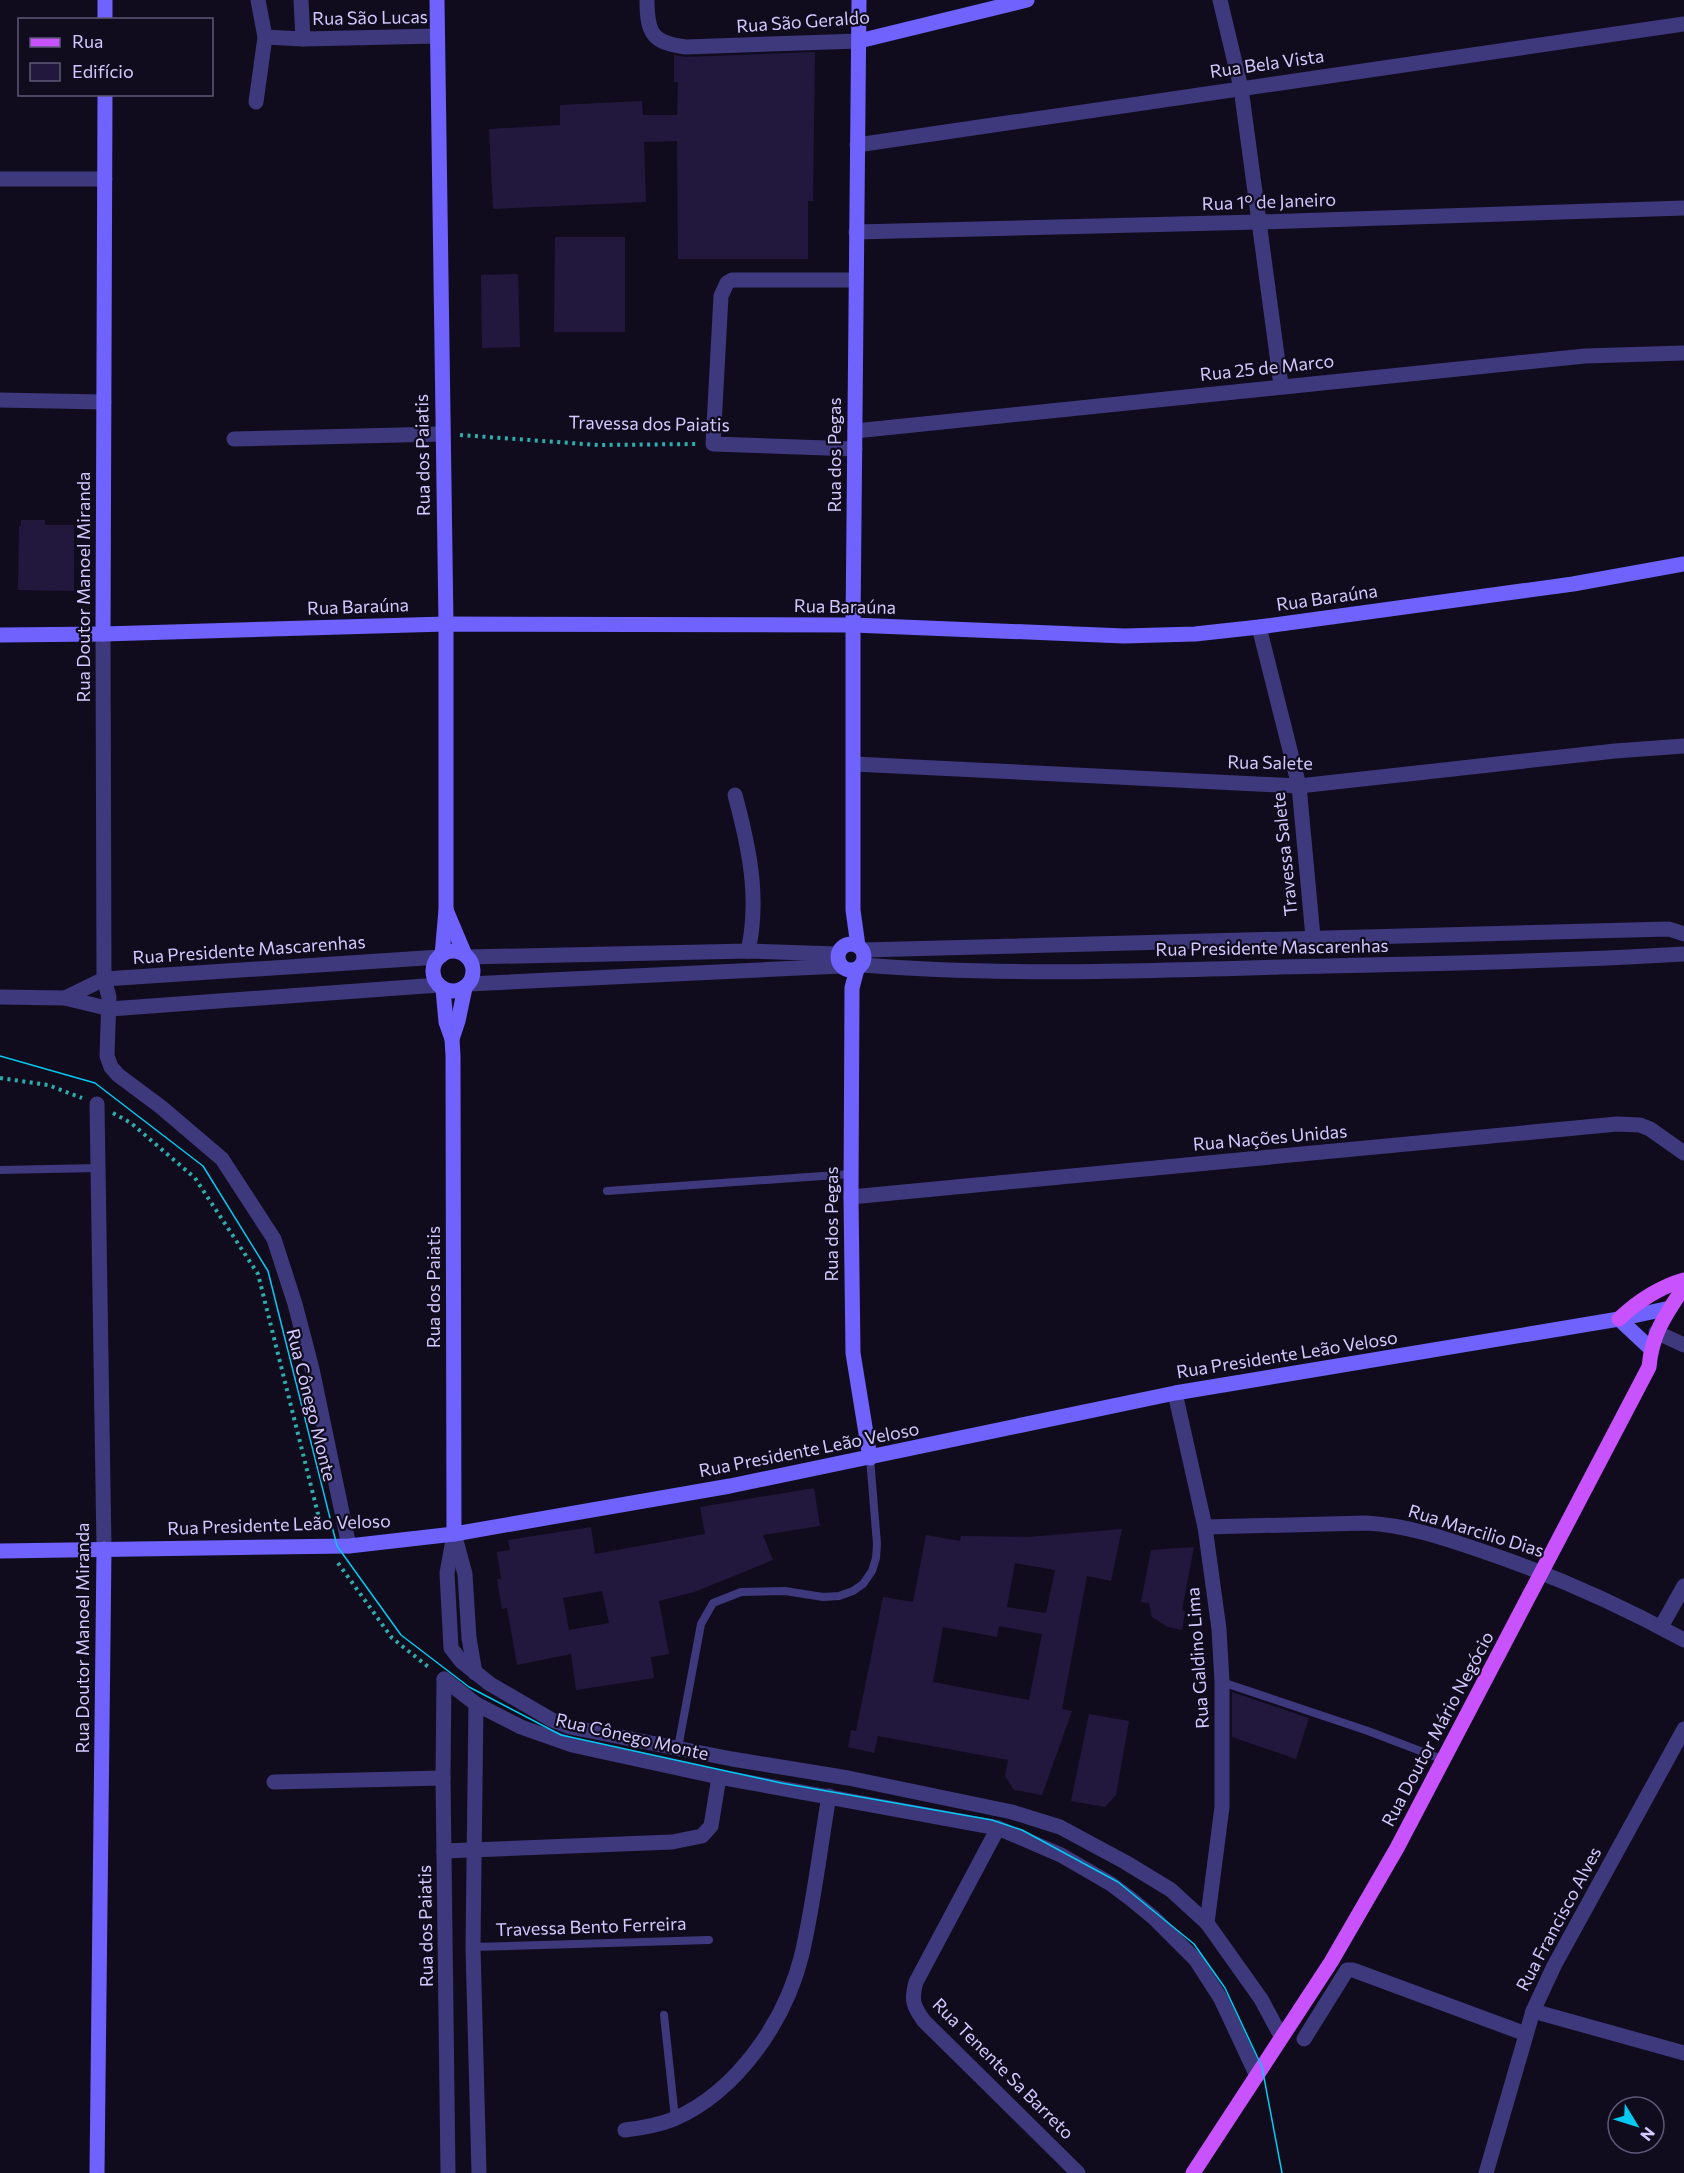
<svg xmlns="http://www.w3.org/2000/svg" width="1684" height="2173" viewBox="0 0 1684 2173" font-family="Commissioner,sans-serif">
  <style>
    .building { fill: #22183e; fill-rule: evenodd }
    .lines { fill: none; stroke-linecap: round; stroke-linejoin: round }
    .path { stroke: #2eadad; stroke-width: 4; stroke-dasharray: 3 4.5; stroke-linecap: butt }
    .lane { stroke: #3e387c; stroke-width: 8 }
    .street { stroke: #3e387c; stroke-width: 15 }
    .secondary { stroke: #6f62fd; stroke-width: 15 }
    .primary { stroke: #c852fd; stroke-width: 15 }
    .tram { stroke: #03caf1; stroke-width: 1.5 }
    .labels { text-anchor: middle; stroke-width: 4.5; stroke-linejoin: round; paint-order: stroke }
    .street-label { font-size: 18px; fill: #d3c9fe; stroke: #100c1e }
  </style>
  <rect width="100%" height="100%" fill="#100c1e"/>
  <g class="building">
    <polygon points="815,52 813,201 808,201 808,259 678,259 677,141 644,142 646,202 493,209 489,129 560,125 560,105 642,101 643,115 677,115 678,82 674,82 674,55 686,57"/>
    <polygon points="555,237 625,237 625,332 554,332"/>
    <polygon points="518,274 520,347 482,348 481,275"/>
    <polygon points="21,520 45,520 45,525 74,525 74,591 18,590 19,526 21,526"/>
    <path d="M814 1488 820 1526 763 1535 773 1560 694 1592 659 1601 669 1654 651 1657 654 1678 576 1690 571 1654 517 1665 507 1608 502 1609 497 1579H501L497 1552 510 1550 508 1540 591 1527 595 1554 705 1534 700 1507ZM602 1591 609 1623 569 1630 563 1598Z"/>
    <path d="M1122 1529 1111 1581 1087 1576 1062 1709 1072 1711 1042 1795 1014 1790 1005 1776 1008 1760 878 1736 874 1753 848 1747 851 1730 856 1731 883 1597 913 1602 926 1535 960 1541 961 1536 1028 1537ZM1015 1563 1055 1570 1046 1613 1007 1607ZM999 1626 1042 1634 1029 1700 933 1682 943 1627 997 1637Z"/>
    <polygon points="1194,1547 1182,1610 1185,1611 1182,1630 1168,1627 1152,1617 1149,1603 1141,1602 1151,1550"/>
    <polygon points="1232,1692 1309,1718 1296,1759 1232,1737"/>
    <polygon points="1089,1714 1129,1721 1116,1795 1105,1807 1071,1801"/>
  </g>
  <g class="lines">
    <g class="path">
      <polyline points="460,435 598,445 698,444"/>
      <polyline points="0,1078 48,1085 82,1098"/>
      <polyline points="113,1113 131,1123 195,1178 258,1274 322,1530"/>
      <polyline points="338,1563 392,1638 431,1669"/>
    </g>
    <g class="lane">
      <polyline points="0,1170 98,1168"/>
      <polyline points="607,1191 851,1174"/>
      <polyline points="1222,1682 1368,1731 1444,1760"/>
      <polyline points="678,1748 701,1624 713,1603 741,1592 785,1591 823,1597 839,1596 853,1591 863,1584 872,1571 876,1558 877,1544 870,1458"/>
      <polyline points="473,1947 709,1940"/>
      <polyline points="664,2015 675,2118"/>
    </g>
    <g class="street">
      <polyline points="301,0 303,39"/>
      <path d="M647 0C647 33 652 43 686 47L859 41"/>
      <polyline points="1220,0 1241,88 1281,385"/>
      <polyline points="265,37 303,39 437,36"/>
      <polyline points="256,102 265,37 258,0"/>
      <polyline points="857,145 1684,24"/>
      <polyline points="0,179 105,179"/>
      <polyline points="856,232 1259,222 1684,208"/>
      <polyline points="0,400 104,402"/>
      <polyline points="855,431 1585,356 1684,353"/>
      <polyline points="234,439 442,434"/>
      <polyline points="855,449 713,444 721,296 727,283 732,280 855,280"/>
      <polyline points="1259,627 1299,786 1313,937"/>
      <polyline points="103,634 104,979 109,997 107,1056 111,1067 118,1075 161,1107 222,1159 274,1239 295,1304 312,1369 349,1546"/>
      <polyline points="854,764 1299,786 1615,751 1684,746"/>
      <path d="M735 795C749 847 760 898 748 951"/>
      <polyline points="863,950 1669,929 1684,934"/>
      <polyline points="468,957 748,951 838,954"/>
      <path d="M862 965C1000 976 1141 971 1280 967 1415 964 1549 962 1684 954"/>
      <polyline points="469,984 841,966"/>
      <polyline points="0,997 65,998 110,1009 439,985"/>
      <polyline points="65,998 104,979 440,957"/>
      <polyline points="97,1104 104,1549"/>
      <polyline points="851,1197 1617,1124 1640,1125 1650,1129 1684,1153"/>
      <polyline points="1656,1332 1684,1345"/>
      <polyline points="1175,1393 1205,1527 1219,1629 1222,1682 1222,1807 1207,1923"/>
      <path d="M1205 1527 1366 1523C1406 1525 1444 1538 1482 1551 1553 1575 1618 1604 1684 1640"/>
      <polyline points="454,1534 447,1573 451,1648 461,1661 490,1684 552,1720 570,1727 732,1759 848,1778 1012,1812 1060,1827 1125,1862 1171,1890 1207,1923 1261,1999 1281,2036"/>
      <polyline points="455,1537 465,1574 469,1638 475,1673"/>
      <polyline points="1661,1627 1684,1586"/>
      <polyline points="444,1679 476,1704 521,1727 572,1745 719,1777 998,1828 1061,1855 1111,1884 1131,1899 1154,1918 1196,1960 1221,1999 1257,2076"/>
      <polyline points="444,1679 443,1778 448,2173"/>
      <polyline points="476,1704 473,1947 479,2173"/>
      <polyline points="274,1782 443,1778"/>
      <path d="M998 1828 916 1982C911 2000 913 2006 924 2021L1078 2173"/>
      <polyline points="444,1851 672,1842 702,1836 711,1826 719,1777"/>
      <polyline points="1533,2011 1684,2053"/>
      <polyline points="1304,2039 1347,1970 1353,1970 1526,2034"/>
      <path d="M625 2130C642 2128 659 2125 674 2119 738 2091 786 2020 802 1954 814 1902 820 1848 829 1796"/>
      <polyline points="1486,2173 1533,2011 1554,1966 1684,1729"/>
    </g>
    <g class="secondary">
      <polyline points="105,0 105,20"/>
      <polyline points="437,0 446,624 446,910 442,955"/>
      <polyline points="859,41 1027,0"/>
      <polyline points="103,634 105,94"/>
      <polyline points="0,635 103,634 446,624 853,625 1124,636 1195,634 1259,627 1573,584 1684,564"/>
      <polyline points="446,910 465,955"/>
      <circle cx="851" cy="957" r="13"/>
      <polyline points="858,946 853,910 853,625 859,0"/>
      <circle cx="453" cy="971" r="20"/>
      <polyline points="857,969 852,988 851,1197 853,1353 870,1458"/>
      <polyline points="443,989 446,1022 452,1039 453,1056 454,1534"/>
      <polyline points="452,1039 458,1021 465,988"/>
      <polyline points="1619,1319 1651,1349"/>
      <polyline points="0,1551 349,1546 454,1534 730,1486 1175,1393 1619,1319 1670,1308"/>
      <polyline points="97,2173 104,1549"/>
    </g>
    <g class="primary">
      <path d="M1619 1319C1637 1302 1660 1287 1684 1280"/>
      <path d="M1193 2173 1331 1962 1397 1848 1649 1367C1652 1333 1666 1314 1684 1287"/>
    </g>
    <polyline class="tram" points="0,1056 95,1083 203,1166 268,1271 337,1546 401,1635 469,1687 561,1735 781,1783 992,1820 1022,1830 1118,1882 1194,1944 1225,1988 1262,2067 1282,2173"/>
  </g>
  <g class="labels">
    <g class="street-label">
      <text transform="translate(370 18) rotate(-1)" y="6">Rua São Lucas</text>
      <text transform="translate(803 22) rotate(-4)" y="6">Rua São Geraldo</text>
      <text transform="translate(1267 64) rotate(-8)" y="6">Rua Bela Vista</text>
      <text transform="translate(1269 202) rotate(-2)" y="6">Rua 1º de Janeiro</text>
      <text transform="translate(1267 368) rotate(-6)" y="6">Rua 25 de Marco</text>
      <text transform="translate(649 424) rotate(1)" y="6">Travessa dos Paiatis</text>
      <text transform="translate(423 455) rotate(-91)" y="6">Rua dos Paiatis</text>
      <text transform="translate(835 455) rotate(-90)" y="6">Rua dos Pegas</text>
      <text transform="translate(84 587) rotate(-90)" y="6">Rua Doutor Manoel Miranda</text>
      <text transform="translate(1327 598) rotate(-8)" y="6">Rua Baraúna</text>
      <text transform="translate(358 607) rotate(-2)" y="6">Rua Baraúna</text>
      <text transform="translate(845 607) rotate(1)" y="6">Rua Baraúna</text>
      <text transform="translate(1270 763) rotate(1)" y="6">Rua Salete</text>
      <text transform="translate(1285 854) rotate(-96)" y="6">Travessa Salete</text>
      <text transform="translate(1272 948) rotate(-1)" y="6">Rua Presidente Mascarenhas</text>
      <text transform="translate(249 950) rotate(-4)" y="6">Rua Presidente Mascarenhas</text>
      <text transform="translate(1270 1138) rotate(-5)" y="6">Rua Nações Unidas</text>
      <text transform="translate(832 1224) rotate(-90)" y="6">Rua dos Pegas</text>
      <text transform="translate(434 1287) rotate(-90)" y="6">Rua dos Paiatis</text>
      <text transform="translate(1287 1355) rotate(-9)" y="6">Rua Presidente Leão Veloso</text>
      <text transform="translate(311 1405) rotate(76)" y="6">Rua Cônego Monte</text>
      <text transform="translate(809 1450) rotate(-11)" y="6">Rua Presidente Leão Veloso</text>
      <text transform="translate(279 1525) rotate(-2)" y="6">Rua Presidente Leão Veloso</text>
      <text transform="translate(1476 1531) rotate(17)" y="6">Rua Marcilio Dias</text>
      <text transform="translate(83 1638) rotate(-90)" y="6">Rua Doutor Manoel Miranda</text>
      <text transform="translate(1198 1658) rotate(-94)" y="6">Rua Galdino Lima</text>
      <text transform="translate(1438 1729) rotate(-62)" y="6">Rua Doutor Mário Negócio</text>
      <text transform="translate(632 1737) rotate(13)" y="6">Rua Cônego Monte</text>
      <text transform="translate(1559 1919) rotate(-62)" y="6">Rua Francisco Alves</text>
      <text transform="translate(426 1926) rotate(-91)" y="6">Rua dos Paiatis</text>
      <text transform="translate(591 1927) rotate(-2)" y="6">Travessa Bento Ferreira</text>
      <text transform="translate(1003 2069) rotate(45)" y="6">Rua Tenente Sa Barreto</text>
    </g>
  </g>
  <rect x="18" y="18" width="195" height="78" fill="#100c1e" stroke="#5e5878" stroke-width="1.5"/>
  <rect x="30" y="38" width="30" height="9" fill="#c852fd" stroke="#5e5878" stroke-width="1.5"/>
  <text x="72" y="48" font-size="18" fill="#d3c9fe">Rua</text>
  <rect x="30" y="63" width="30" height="18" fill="#22183e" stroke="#5e5878" stroke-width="1.5"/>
  <text x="72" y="78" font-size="18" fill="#d3c9fe">Edifício</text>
  <g transform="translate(1636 2125) rotate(128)"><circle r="28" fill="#100c1e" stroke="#5e5878" stroke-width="1.5"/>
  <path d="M0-4.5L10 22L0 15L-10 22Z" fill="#03caf1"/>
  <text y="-9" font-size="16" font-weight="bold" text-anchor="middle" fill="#d3c9fe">N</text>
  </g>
</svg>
